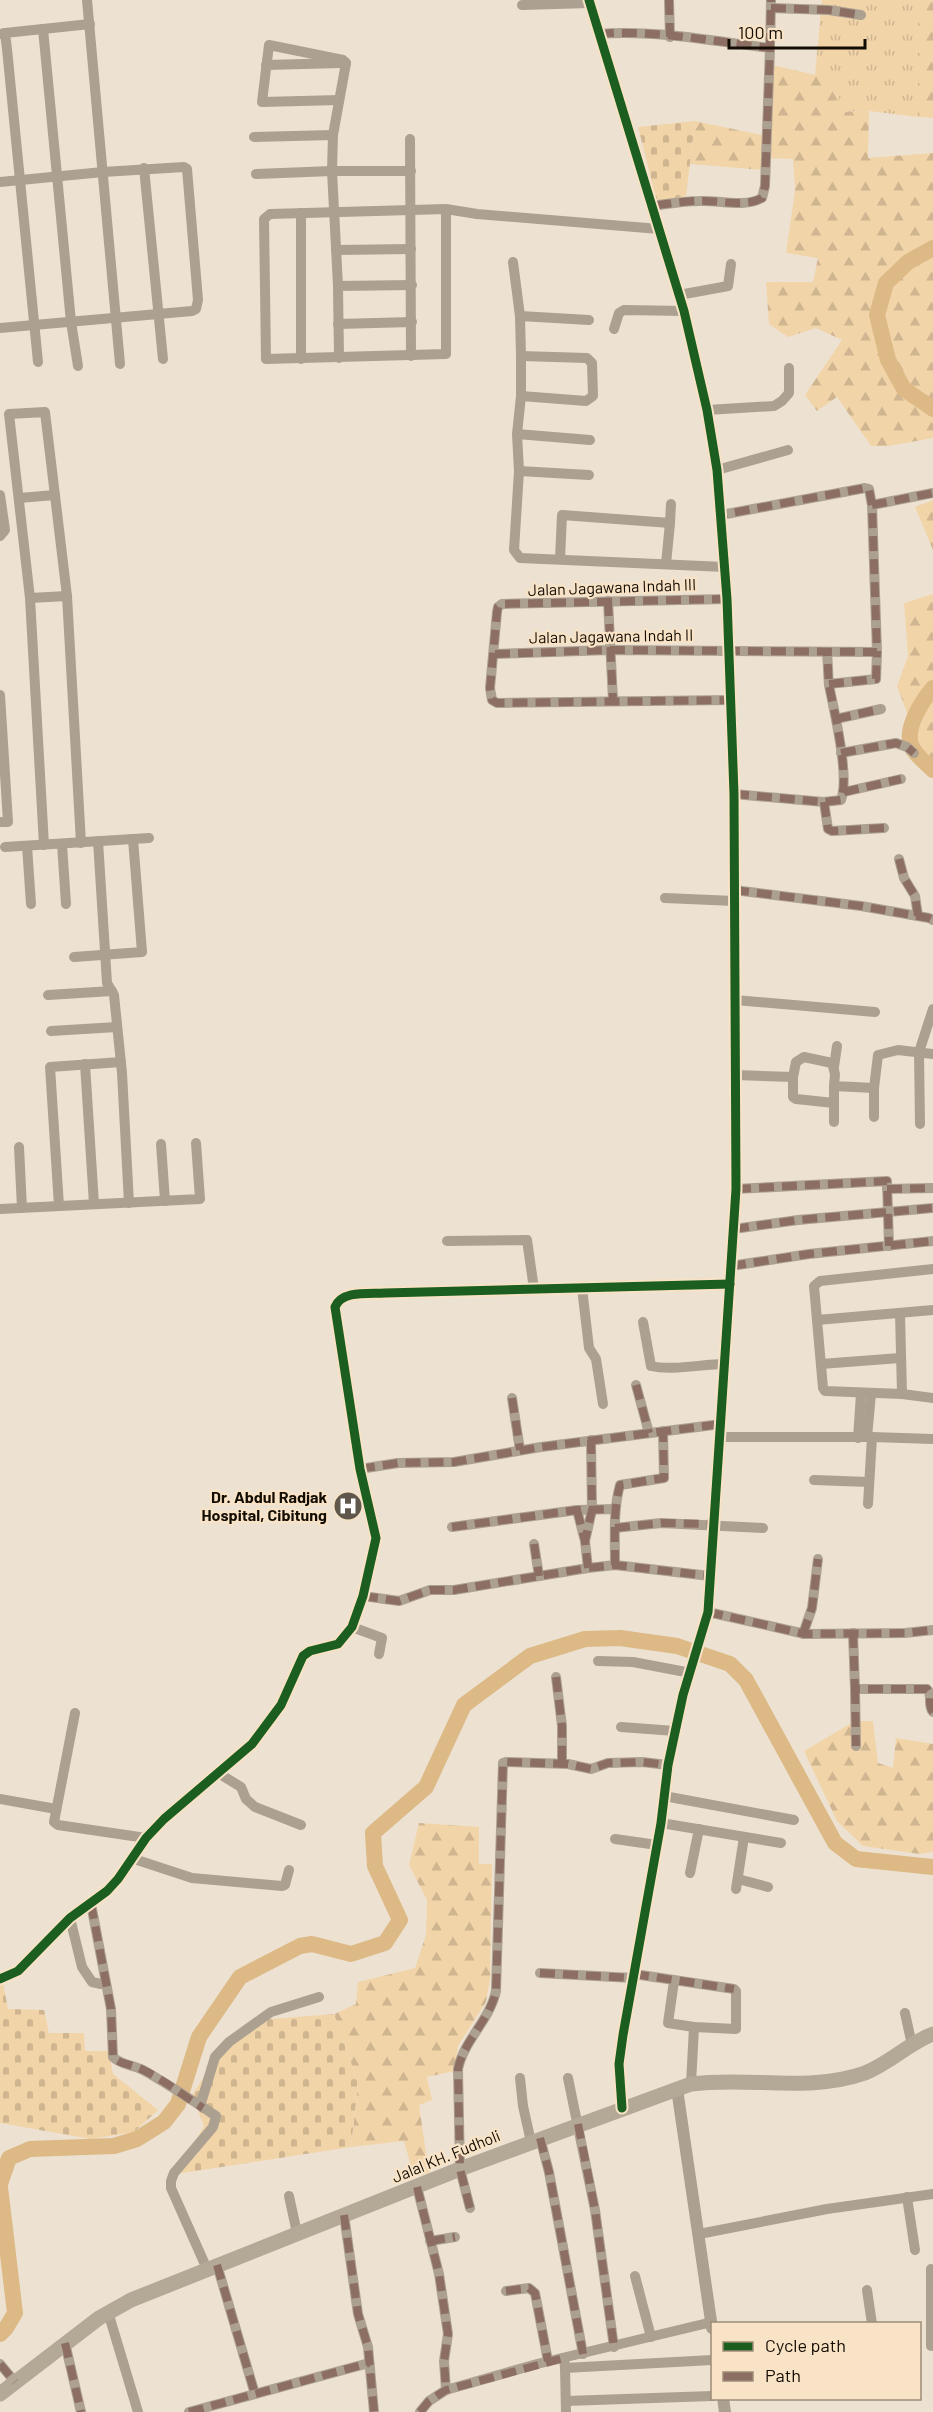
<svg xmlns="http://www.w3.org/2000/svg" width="933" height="2412" viewBox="0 0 933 2412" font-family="Barlow,sans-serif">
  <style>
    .grass { fill: url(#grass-tufts) }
    .forest { fill: url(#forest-firs) }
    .cemetery { fill: url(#cemetery-stones) }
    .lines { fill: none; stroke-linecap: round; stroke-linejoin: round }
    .river { stroke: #ddb986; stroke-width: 16 }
    .minor { stroke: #aca191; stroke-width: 10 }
    .tertiary { stroke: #aca191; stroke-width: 12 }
    .secondary { stroke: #b4a896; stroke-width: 15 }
    .quiet { stroke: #8d6e63; stroke-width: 8; stroke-dasharray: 15 8; stroke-linecap: butt }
    .cycleway-casing { stroke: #f9e3c6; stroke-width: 13 }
    .cycleway { stroke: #1b5e20; stroke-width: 9 }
    .labels { text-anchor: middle; stroke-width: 4.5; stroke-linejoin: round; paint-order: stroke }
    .street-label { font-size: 16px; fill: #130c03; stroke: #f9e3c6 }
    .poi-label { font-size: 16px; font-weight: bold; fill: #130c03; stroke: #f9e3c6; text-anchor: end }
  </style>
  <defs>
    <pattern id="grass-tufts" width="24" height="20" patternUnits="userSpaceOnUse" patternTransform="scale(1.5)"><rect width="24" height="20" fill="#f2d4a9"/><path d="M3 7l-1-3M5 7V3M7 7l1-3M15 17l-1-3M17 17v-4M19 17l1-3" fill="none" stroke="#cfb590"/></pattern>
    <pattern id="forest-firs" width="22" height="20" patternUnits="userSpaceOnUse" patternTransform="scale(1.5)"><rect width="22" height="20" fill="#f2d4a9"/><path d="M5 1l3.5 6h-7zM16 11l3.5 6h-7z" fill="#cfb590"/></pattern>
    <pattern id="cemetery-stones" width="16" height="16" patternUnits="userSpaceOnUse" patternTransform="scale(1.5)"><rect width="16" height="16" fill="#f2d4a9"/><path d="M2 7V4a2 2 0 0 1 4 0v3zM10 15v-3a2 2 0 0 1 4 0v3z" fill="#cfb590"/></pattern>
  </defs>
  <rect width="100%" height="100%" fill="#ede2d2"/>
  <polygon class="grass" points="822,0 918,0 918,117 869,111 840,112 815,75"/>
  <g class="forest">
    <polygon points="918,0 933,0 933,118 918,117"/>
    <polygon points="772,65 838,80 840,112 869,111 868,158 933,153 933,438 889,446 871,446 837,397 817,411 805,395 842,340 816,328 788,337 769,324 766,282 813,282 818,258 786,253 795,190 793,159 761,158 763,170 690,164 695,121 767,136"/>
    <polygon points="933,500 933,550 915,507"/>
    <polygon points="933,594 933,773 928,769 897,686 908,656 904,603"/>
    <polygon points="855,1721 873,1721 878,1763 893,1768 896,1738 933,1744 933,1852 920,1854 863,1846 837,1821 804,1751"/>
    <polygon points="419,1823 479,1827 479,1864 492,1864 490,1979 486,2002 458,2046 455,2071 427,2077 432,2100 419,2105 429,2173 414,2177 404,2141 351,2147 358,2083 334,2014 356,2004 358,1982 415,1968 426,1935 427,1900 409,1865"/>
  </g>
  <g class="cemetery">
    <polygon points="695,121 686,196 657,202 638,127"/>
    <polygon points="0,1982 3,1982 8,2009 44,2010 49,2033 84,2033 85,2051 109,2051 113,2074 158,2110 134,2132 91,2139 0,2123"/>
    <polygon points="334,2014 358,2083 351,2147 176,2174 204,2126 192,2095 228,2039 257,2020"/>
  </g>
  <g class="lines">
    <g class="river">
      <polyline points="933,248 908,262 886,283 877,315 888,360 904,389 933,409"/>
      <path d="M933 688C922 701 905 727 911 745 914 754 926 763 933 770"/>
      <polyline points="0,2184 9,2158 30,2149 114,2146 137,2139 164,2122 178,2104 199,2037 240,1977 300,1946 312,1944 351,1954 385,1943 400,1920 375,1866 373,1833 426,1787 464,1705 530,1656 585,1639 620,1638 677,1646 730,1664 746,1680 835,1843 856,1859 933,1867"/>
      <polyline points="0,2187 15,2313 6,2328 0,2334"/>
    </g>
    <g class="minor">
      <polyline points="87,0 120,364"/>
      <polyline points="669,0 670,37"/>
      <polyline points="522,5 590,3"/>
      <polyline points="771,8 829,10 861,15"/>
      <polyline points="43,29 71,322 78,366"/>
      <polyline points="5,33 90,24"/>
      <polyline points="0,34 5,33 7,49 38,362"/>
      <path d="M599 34C650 29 719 42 770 48L765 186 762 198C744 208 720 200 700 201 684 201 667 204 651 206"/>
      <polyline points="770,48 771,0"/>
      <polyline points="266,65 341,63"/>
      <polyline points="339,100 262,102 269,45 343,60 346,63"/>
      <polyline points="254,137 333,135"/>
      <polyline points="410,139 411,356"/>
      <polyline points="144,168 163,359"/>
      <polyline points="256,174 332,171 411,171"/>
      <polyline points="0,182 103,172 184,167 187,169 198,300 196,309 192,311 0,328"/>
      <polyline points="446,209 446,354 266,359 264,219 270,214 446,209 477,214 659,229"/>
      <polyline points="301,213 301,359"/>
      <polyline points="336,250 411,249"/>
      <polyline points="513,262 520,316 521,356 521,396 517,434 519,471 514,550 520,558 725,567"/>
      <polyline points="338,286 412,285"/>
      <polyline points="679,295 728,286 731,264"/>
      <polyline points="520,316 589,320"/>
      <polyline points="338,324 412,322"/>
      <polyline points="614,329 619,313 624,310 684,311"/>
      <polyline points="339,358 338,286 332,171 333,135 346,63"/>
      <polyline points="521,396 586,401 593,396 592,363 587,358 521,356"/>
      <polyline points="707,410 774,406 782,401 789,393 789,368"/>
      <polyline points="517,434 590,440"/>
      <polyline points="717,470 788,450"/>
      <polyline points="519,471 589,475"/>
      <polyline points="0,495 5,530 0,536"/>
      <polyline points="19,498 55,495"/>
      <polyline points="872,505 933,493"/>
      <polyline points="560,559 562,515 670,523 671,504"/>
      <polyline points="666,564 670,523"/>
      <polyline points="30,598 67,596"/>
      <polyline points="727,599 502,604 498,607 497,612 490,688 492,700 497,703 731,700"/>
      <polyline points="608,601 613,700"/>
      <polyline points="495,654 610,650 877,652 872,505 869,489 865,488 721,515"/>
      <polyline points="829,684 876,679 877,652"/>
      <polyline points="836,719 881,709"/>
      <polyline points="841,753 896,743 907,747 914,753"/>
      <polyline points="844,792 901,779"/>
      <path d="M734 794 824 802 841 800C850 776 834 711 829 685 828 674 828 663 827 653"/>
      <polyline points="824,802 828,829 832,831 884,828"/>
      <polyline points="0,822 8,822 0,695"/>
      <polyline points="98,841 107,983 114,995 122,1073 129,1203"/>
      <polyline points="62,844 66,904"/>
      <polyline points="44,845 30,598 9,414 45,412 67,596 81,843"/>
      <polyline points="27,846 31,904"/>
      <polyline points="5,847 149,838"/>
      <polyline points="899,859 904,878 915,896 918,916"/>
      <polyline points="734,890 861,906 929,918 933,920"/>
      <polyline points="665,898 734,901"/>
      <polyline points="74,957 142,952 133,839"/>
      <polyline points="48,995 112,991"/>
      <polyline points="735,1000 875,1012"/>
      <polyline points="51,1031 117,1027"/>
      <polyline points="85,1064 94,1204"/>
      <polyline points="834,1067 837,1046"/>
      <polyline points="736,1075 793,1077 796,1062 804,1057 832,1063 835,1074 834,1086 874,1088"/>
      <polyline points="793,1077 793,1097 796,1099 834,1103"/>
      <polyline points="874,1117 874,1088 878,1055 898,1050 933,1054"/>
      <polyline points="834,1122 834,1086"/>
      <polyline points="920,1124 919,1052 933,1009"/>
      <polyline points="161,1144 165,1201"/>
      <polyline points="19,1147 22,1208"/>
      <polyline points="736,1189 887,1181 889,1246"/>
      <polyline points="887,1189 933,1188"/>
      <polyline points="59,1206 50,1067 121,1062"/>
      <polyline points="0,1209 200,1199 196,1143"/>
      <polyline points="734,1229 798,1220 933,1208"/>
      <polyline points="447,1241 527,1240 534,1289"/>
      <polyline points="731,1266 809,1254 933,1241"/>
      <polyline points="933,1269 820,1281 814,1286 823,1388 825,1391 902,1394 933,1398"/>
      <polyline points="582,1288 589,1348 596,1359 603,1404"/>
      <polyline points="900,1313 902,1394"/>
      <polyline points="817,1320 933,1310"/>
      <path d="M643 1322 651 1366C672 1371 702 1364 725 1364"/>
      <polyline points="821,1364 900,1358"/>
      <polyline points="636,1385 649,1433"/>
      <polyline points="512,1398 520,1450"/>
      <polyline points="720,1437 872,1437 933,1439"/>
      <polyline points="867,1437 871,1394"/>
      <polyline points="858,1438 861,1394"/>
      <polyline points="360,1469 398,1463 454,1462 541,1447 721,1424"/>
      <polyline points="814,1480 869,1482"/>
      <polyline points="868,1504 872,1437"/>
      <polyline points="577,1510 585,1541"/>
      <polyline points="452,1527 577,1510 614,1509"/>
      <polyline points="615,1528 661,1523 763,1528"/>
      <polyline points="534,1544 539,1576"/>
      <path d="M615 1565C615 1538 613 1510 620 1485L664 1478 663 1431"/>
      <polyline points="588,1568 585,1541 592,1510 591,1440"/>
      <polyline points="363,1596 399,1601 430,1590 454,1590 588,1568 615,1565 710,1576"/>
      <polyline points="708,1612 805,1634 905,1633 933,1630"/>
      <polyline points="352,1627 382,1638 379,1654"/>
      <path d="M853 1633 855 1689H927C933 1695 927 1706 933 1712"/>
      <polyline points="803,1634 812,1608 818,1559"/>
      <polyline points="598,1661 633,1662 691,1673"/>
      <polyline points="556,1677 562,1726 562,1763"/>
      <polyline points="855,1689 856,1746"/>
      <polyline points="75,1713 54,1822 58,1825 146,1838"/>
      <polyline points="621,1727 675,1731"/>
      <polyline points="218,1773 241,1787 246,1799 255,1807 301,1825"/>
      <polyline points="664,1796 794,1820"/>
      <polyline points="0,1799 56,1809"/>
      <polyline points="661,1823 781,1843"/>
      <polyline points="615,1839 657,1845"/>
      <polyline points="131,1858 192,1878 282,1886 285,1885 289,1870"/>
      <polyline points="690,1873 699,1829"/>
      <polyline points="738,1879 768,1887"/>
      <polyline points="736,1889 744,1837"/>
      <path d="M91 1904 111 2009 113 2057C121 2065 133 2065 143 2070 168 2084 192 2100 216 2116L213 2127 174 2173 171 2181V2188L207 2269"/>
      <polyline points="70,1918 82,1967 92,1982 101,1984"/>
      <polyline points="540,1973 633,1978"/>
      <polyline points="634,1974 734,1989 736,1991 736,2029 694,2027 668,2023 674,1981"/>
      <polyline points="905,2013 912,2045"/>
      <polyline points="520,2078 523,2106 531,2142"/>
      <polyline points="568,2078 595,2210 614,2347"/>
      <polyline points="691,2084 694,2027"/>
      <polyline points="203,2108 201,2103 215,2057 229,2042 271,2012 319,1997"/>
      <polyline points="540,2138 549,2172 583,2354"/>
      <polyline points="417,2187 439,2274 448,2334 444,2361 446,2390"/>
      <polyline points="289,2196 297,2233"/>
      <polyline points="907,2197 915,2250"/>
      <path d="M470 2208 460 2169 458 2069C464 2040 490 2020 496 1991L503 1763 506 1762 568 1764 591 1769 608 1763 642 1762 668 1765"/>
      <polyline points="344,2215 358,2314 368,2347 374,2412"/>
      <polyline points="699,2234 827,2209 933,2194"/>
      <polyline points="430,2241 455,2237"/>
      <polyline points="217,2265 255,2394"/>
      <polyline points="635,2276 651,2337"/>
      <polyline points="867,2290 872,2324"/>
      <polyline points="506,2291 529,2288 535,2293 548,2361"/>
      <polyline points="108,2312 138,2412"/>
      <polyline points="65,2343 81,2412"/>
      <polyline points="931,2346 931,2269"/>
      <polyline points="564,2358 565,2368 712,2360"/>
      <polyline points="0,2364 15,2382"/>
      <polyline points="565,2368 566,2412"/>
      <polyline points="566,2401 712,2396"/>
      <polyline points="189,2412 369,2363"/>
      <polyline points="420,2412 429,2401 446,2390 537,2364 712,2322"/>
    </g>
    <g class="tertiary">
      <polyline points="589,0 684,311 707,410 717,470 727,599 734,794 736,1189 708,1612 683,1695 668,1765 661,1823 623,2035 619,2064 622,2108"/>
      <path d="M0 1979 18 1971 70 1918 107 1891 118 1879 146 1838 164 1819 252 1744 281 1705 303 1656 310 1651 338 1644 352 1627 363 1596 376 1538 360 1469 335 1307C342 1290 369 1294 385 1293L730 1284"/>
      <polyline points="677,2089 712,2328"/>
      <polyline points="723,2398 725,2412"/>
    </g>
    <path class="secondary" d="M0 2394 99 2318 131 2300 460 2169 691 2084C749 2076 808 2093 865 2073 890 2063 909 2043 933 2034"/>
    <g class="quiet">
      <polyline points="669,0 670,37"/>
      <polyline points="771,8 829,10 861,15"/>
      <path d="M599 34C650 29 719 42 770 48L765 186 762 198C744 208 720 200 700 201 684 201 667 204 651 206"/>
      <polyline points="770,48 771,0"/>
      <polyline points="872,505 933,493"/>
      <polyline points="727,599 502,604 498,607 497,612 490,688 492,700 497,703 731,700"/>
      <polyline points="608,601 613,700"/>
      <polyline points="495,654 610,650 877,652 872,505 869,489 865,488 721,515"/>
      <polyline points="829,684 876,679 877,652"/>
      <polyline points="836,719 881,709"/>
      <polyline points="841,753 896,743 907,747 914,753"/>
      <polyline points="844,792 901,779"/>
      <path d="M734 794 824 802 841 800C850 776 834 711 829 685 828 674 828 663 827 653"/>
      <polyline points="824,802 828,829 832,831 884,828"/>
      <polyline points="899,859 904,878 915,896 918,916"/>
      <polyline points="734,890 861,906 929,918 933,920"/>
      <polyline points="736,1189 887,1181 889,1246"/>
      <polyline points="887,1189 933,1188"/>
      <polyline points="734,1229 798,1220 933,1208"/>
      <polyline points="731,1266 809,1254 933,1241"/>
      <polyline points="636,1385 649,1433"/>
      <polyline points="512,1398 520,1450"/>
      <polyline points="360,1469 398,1463 454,1462 541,1447 721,1424"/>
      <polyline points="577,1510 585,1541"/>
      <polyline points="452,1527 577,1510 614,1509"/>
      <polyline points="615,1528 661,1523 714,1524"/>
      <polyline points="534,1544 539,1576"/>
      <path d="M615 1565C615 1538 613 1510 620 1485L664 1478 663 1431"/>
      <polyline points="588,1568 585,1541 592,1510 591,1440"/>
      <polyline points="363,1596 399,1601 430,1590 454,1590 588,1568 615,1565 710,1576"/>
      <polyline points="708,1612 805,1634 905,1633 933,1630"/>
      <path d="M853 1633 855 1689H927C933 1695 927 1706 933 1712"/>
      <polyline points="803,1634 812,1608 818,1559"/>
      <polyline points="556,1677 562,1726 562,1763"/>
      <polyline points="855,1689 856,1746"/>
      <path d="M91 1904 111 2009 113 2057C120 2064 130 2064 139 2068 162 2078 182 2095 203 2108"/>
      <polyline points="540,1973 633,1978"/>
      <polyline points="634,1974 734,1989"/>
      <polyline points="578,2124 595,2210 614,2347"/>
      <polyline points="540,2138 549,2172 583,2354"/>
      <polyline points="417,2187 439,2274 448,2334 444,2361 446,2390"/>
      <path d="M470 2208 460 2169 458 2069C464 2040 490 2020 496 1991L503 1763 506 1762 568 1764 591 1769 608 1763 642 1762 668 1765"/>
      <polyline points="344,2215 358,2314 368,2347 374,2412"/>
      <polyline points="430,2241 455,2237"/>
      <polyline points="217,2265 255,2394"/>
      <polyline points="506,2291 529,2288 535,2293 548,2361"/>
      <polyline points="65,2343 81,2412"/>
      <polyline points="0,2364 15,2382"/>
      <polyline points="189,2412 369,2363"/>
      <polyline points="420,2412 429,2401 446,2390 564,2358"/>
    </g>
    <g class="cycleway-casing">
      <g id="cycleway">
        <polyline points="589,0 684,311 707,410 717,470 727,599 734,794 736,1189 708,1612 683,1695 668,1765 661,1823 623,2035 619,2064 622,2108"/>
        <path d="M0 1979 18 1971 70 1918 107 1891 118 1879 146 1838 164 1819 252 1744 281 1705 303 1656 310 1651 338 1644 352 1627 363 1596 376 1538 360 1469 335 1307C342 1290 369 1294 385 1293L730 1284"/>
      </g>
    </g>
    <use href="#cycleway" class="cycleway"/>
  </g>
  <defs>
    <g id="hospital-disc" transform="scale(1.5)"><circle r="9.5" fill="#5f574b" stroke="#f9e3c6"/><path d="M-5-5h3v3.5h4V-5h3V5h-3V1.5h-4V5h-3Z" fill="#fff"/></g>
  </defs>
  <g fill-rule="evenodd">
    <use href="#hospital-disc" x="348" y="1506"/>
  </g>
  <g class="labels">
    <g class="street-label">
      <text transform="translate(612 587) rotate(-2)" y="6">Jalan Jagawana Indah III</text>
      <text transform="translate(611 636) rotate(-1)" y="6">Jalan Jagawana Indah II</text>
      <text transform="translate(446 2156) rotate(-22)" y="6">Jalal KH. Fudholi</text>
    </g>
    <g class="poi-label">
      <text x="327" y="1503">Dr. Abdul Radjak<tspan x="327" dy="18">Hospital, Cibitung</tspan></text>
    </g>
  </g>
  <rect x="711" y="2322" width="210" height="78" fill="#f9e3c6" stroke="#9d8d78" stroke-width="1.5"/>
  <rect x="723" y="2342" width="30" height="9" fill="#1b5e20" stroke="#9d8d78" stroke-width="1.5"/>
  <text x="765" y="2352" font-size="18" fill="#130c03">Cycle path</text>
  <rect x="723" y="2372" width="30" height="9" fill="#8d6e63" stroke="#9d8d78" stroke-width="1.5"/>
  <text x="765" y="2382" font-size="18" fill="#130c03">Path</text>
  <path d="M729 39v9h136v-9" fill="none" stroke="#130c03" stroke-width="3"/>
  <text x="738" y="39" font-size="18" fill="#130c03" stroke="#f9e3c6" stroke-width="4.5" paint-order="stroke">100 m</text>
</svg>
